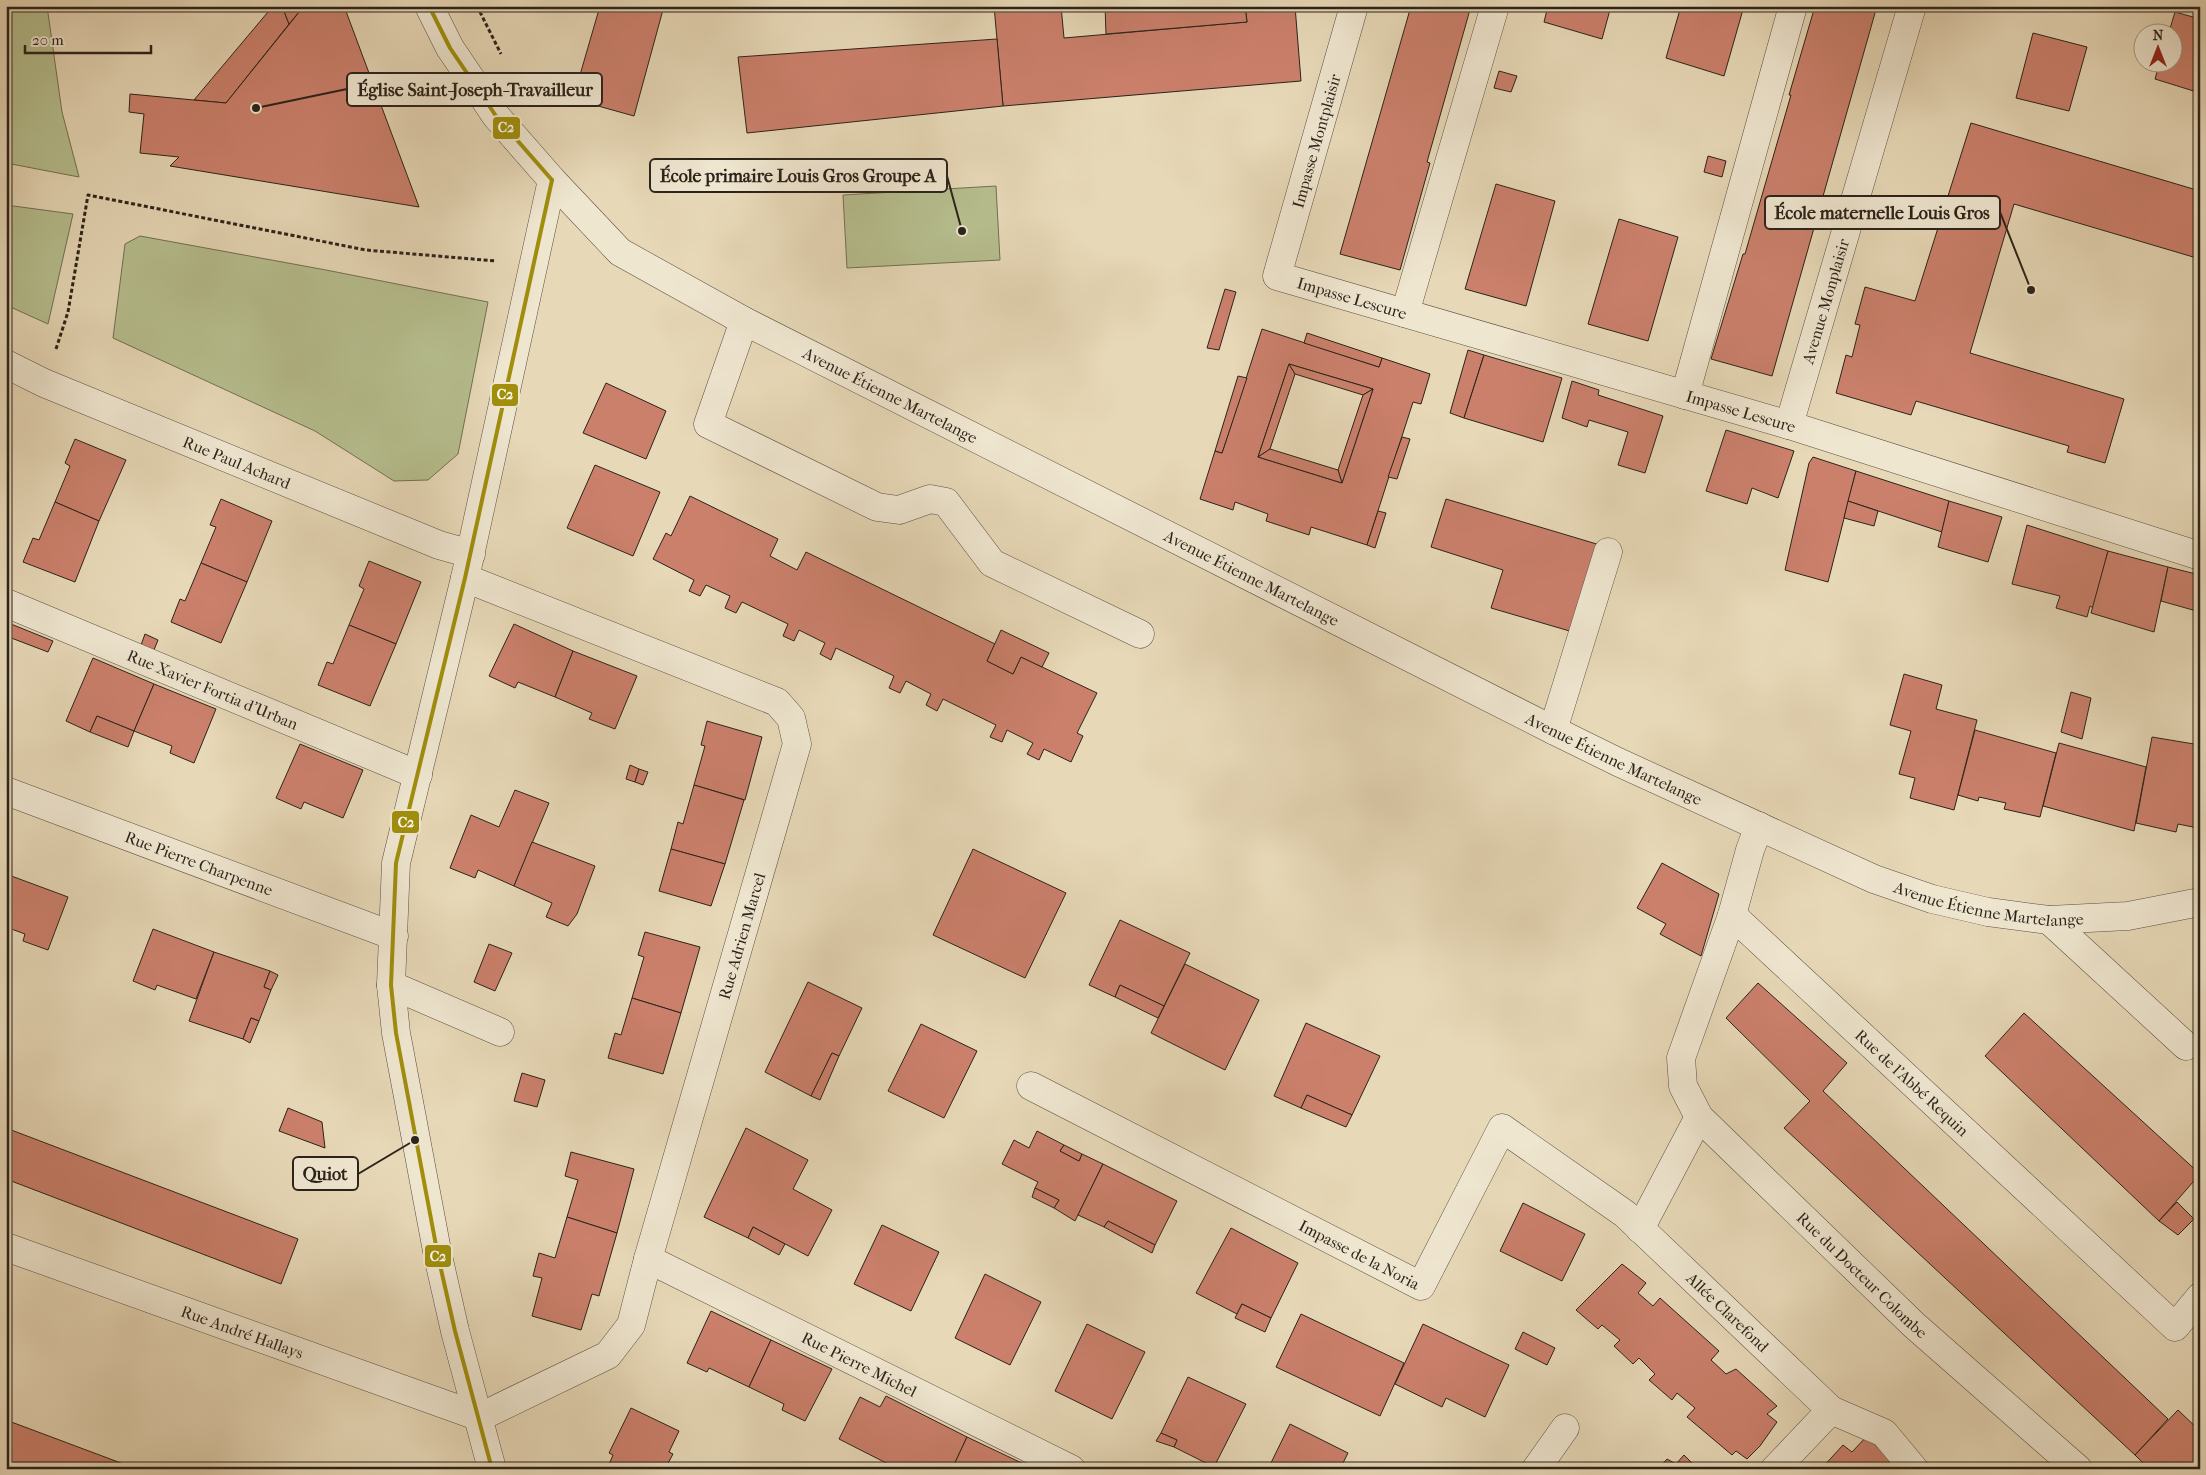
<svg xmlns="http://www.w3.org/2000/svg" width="2206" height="1475" viewBox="0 0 2206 1475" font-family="'IM FELL French Canon',serif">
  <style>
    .green { fill: #b6be8e; stroke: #707054 }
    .building { fill: #cb806c; stroke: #2b231a; fill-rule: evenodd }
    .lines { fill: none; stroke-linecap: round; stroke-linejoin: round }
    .minor-casing { stroke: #5a5041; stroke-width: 29 }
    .path { stroke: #2b231a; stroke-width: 3; stroke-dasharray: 4 2.5; stroke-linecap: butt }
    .minor { stroke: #efe6d0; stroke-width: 28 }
    .bus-1-casing { stroke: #efe6d0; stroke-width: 8 }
    .bus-1 { stroke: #a08e0c; stroke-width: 4 }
    .labels { text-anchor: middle; stroke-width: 4; stroke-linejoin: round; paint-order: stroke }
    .street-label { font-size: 16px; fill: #2b231a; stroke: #efe6d0 }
    .leader { fill: none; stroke: #2b231a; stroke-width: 2 }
    .callout-dot { fill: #2b231a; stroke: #efe6d0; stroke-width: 2 }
    .callout { fill: #efe6d0; stroke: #2b231a; stroke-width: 2 }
    .callout-label { font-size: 18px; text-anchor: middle; font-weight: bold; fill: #2b231a }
    .line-badge { stroke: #efe6d0; stroke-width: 2 }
    .badge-label { font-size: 14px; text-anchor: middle; font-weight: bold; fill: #fff }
  </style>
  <rect width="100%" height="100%" fill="#e7d8b7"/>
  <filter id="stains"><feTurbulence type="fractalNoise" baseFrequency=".004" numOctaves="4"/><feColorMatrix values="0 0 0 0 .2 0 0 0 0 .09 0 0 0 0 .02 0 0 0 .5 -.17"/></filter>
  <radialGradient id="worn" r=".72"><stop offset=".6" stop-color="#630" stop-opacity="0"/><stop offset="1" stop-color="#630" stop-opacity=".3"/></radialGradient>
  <g class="green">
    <polygon points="6,6 47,6 62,112 79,177 6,163"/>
    <polygon points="996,186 1000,260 847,268 843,195"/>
    <polygon points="6,205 73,214 48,324 6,305"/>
    <polygon points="140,236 326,270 488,302 458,454 428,480 394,481 315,431 113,338 125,244"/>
  </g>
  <g class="building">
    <polygon points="273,6 282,6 289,24 226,103 194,100"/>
    <polygon points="282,6 304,6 289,24"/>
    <polygon points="304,6 344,6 419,207 170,166 179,157 140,153 144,114 129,112 130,94 226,103"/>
    <polygon points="600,6 664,6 634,116 573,99"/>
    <polygon points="994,6 1061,6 1064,38 1247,22 1245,6 1295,6 1301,81 1003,106"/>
    <polygon points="1105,6 1245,6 1247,22 1106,34"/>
    <polygon points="1411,6 1471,6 1427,162 1430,163 1400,270 1340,254"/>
    <polygon points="1548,6 1611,6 1602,39 1544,22"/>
    <polygon points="1681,6 1744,6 1724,76 1666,58"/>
    <polygon points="1815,6 1877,6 1772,376 1711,359 1743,254 1745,254 1791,95 1789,95"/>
    <polygon points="2175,12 2200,19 2200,93 2155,79 2160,62 2174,62 2174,32 2169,32"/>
    <polygon points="2033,33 2087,47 2069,111 2016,98"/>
    <polygon points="997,39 1003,106 747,133 738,57"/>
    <polygon points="1499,71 1517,76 1511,92 1494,88"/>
    <polygon points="1971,123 2200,191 2200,259 2014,204 1970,353 2124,399 2105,463 2067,452 2069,446 1916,401 1911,415 1836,393 1846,355 1852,357 1860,325 1855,324 1865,287 1915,301"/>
    <polygon points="1708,156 1726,161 1722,177 1704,172"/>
    <polygon points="1496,184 1555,201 1526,306 1465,289"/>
    <polygon points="1619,219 1678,237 1648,341 1588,324"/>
    <polygon points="1225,289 1236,292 1219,350 1207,348"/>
    <path d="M1262 329 1379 367 1382 358 1430 374 1421 404 1413 402 1367 545 1311 527 1309 535 1266 521 1268 514 1235 502 1233 510 1200 499 1215 451 1222 453ZM1289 364 1373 389 1342 483 1258 457Z"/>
    <polygon points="1307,333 1382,358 1379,367 1304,343"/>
    <polygon points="1468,350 1484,355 1464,418 1450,413"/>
    <polygon points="1484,355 1562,378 1543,442 1464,418"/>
    <polygon points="1289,364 1295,374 1270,449 1258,457"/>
    <polygon points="1289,364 1373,389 1363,395 1295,374"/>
    <polygon points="1238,376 1247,378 1222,453 1215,451"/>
    <polygon points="1572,381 1599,390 1598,395 1663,416 1645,473 1618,465 1628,432 1589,420 1587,427 1562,418"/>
    <polygon points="606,383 666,411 646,459 583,433"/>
    <polygon points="1373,389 1342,483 1338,470 1363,395"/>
    <polygon points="1726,430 1794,451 1778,498 1752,488 1747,504 1706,491"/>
    <polygon points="1402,437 1410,439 1397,479 1388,477"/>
    <polygon points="75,439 126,460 99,521 55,502 70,466 65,463"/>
    <polygon points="1270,449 1338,470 1342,483 1258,457"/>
    <polygon points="1813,457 1856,471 1828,582 1785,570 1809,463"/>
    <polygon points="595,465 660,492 633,556 567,528"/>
    <polygon points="1856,471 1949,501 1942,532 1848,501"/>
    <polygon points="690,496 778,539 770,556 797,570 806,552 995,644 987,661 1013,674 1021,657 1097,693 1077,733 1083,736 1071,762 1044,749 1039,760 1027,754 1033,743 1007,730 1002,742 990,737 996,725 943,699 937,711 926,705 931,694 906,681 900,693 889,688 894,676 836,648 831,660 820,654 825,643 799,630 794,641 783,636 788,624 742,602 736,613 725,608 730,596 706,585 700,596 689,591 694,580 653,559 666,533 671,536"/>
    <polygon points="221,499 272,521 247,582 201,563 216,527 210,525"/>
    <polygon points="1446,499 1600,545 1573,632 1491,608 1503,570 1431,547"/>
    <polygon points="1848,501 1878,511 1874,526 1844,518"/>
    <polygon points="1949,501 2002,517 1988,562 1938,547"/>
    <polygon points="55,502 99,521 75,582 23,562 33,538 39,540"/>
    <polygon points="1378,511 1386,513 1375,548 1367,545"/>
    <polygon points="2027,525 2108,551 2093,608 2090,606 2087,617 2056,608 2060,596 2012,584"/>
    <polygon points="2108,551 2168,567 2154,632 2091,613"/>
    <polygon points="369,561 421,582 396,644 349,625 364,589 359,586"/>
    <polygon points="201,563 247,582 221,643 171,622 180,599 185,601"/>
    <polygon points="2168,567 2200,575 2200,612 2161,601"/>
    <polygon points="6,622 53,641 48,652 6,636"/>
    <polygon points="514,624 573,651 555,697 518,682 515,688 489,676"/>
    <polygon points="349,625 396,644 370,706 318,685 327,662 333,664"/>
    <polygon points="1001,630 1049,653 1042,667 1021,657 1013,674 987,661"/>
    <polygon points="145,634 158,640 154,650 141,645"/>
    <polygon points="573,651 637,676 615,729 589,719 592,713 555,697"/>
    <polygon points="93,658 154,684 134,731 97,716 90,732 66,721"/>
    <polygon points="1904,674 1942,685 1936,709 1977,720 1954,810 1910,798 1915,778 1899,774 1911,731 1890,725"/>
    <polygon points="154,684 216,709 194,763 170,753 172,746 134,731"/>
    <polygon points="2071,692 2091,698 2082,739 2061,732"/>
    <polygon points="97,716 134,731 128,747 90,732"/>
    <polygon points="707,721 762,737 745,800 694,785 705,746 701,745"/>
    <polygon points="1975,730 2056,753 2040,817 2004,809 2006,803 1979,797 1978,801 1958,795"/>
    <polygon points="2152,737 2200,745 2198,828 2178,824 2176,832 2136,823"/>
    <polygon points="2059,743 2146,767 2134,831 2043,806"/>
    <polygon points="300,744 363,770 343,818 304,802 301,809 276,798"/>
    <polygon points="630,765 639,769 635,782 626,779"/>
    <polygon points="639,769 648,772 643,785 635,782"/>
    <polygon points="694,785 744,800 725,864 671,849 678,822 683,824"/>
    <polygon points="515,790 549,803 514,886 478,870 475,878 450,868 471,815 499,827"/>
    <polygon points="532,842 595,866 577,914 568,926 546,917 552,903 514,886"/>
    <polygon points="671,849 725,864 711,906 659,891"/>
    <polygon points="973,849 1066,893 1025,978 933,935"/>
    <polygon points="1662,863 1719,894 1701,956 1660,934 1666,924 1637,908"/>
    <polygon points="6,874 68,897 48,950 23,941 25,934 6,927"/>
    <polygon points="1120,920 1190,953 1164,1006 1120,985 1115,997 1089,985"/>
    <polygon points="153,929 214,952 196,999 157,985 155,990 133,981"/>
    <polygon points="645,932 700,947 681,1013 632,998 644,957 638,955"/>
    <polygon points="489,944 512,953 495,991 474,982"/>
    <polygon points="214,952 270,971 264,987 271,990 259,1021 251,1018 243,1039 189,1021"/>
    <polygon points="1185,964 1259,1000 1225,1070 1151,1033"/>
    <polygon points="270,971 278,975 271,990 264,987"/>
    <polygon points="808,982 862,1008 839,1056 832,1053 811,1096 765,1072"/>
    <polygon points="1758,983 1847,1063 1823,1091 2168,1419 2135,1455 1784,1128 1810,1101 1726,1018"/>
    <polygon points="1120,985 1164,1006 1158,1018 1115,997"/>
    <polygon points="632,998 681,1013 663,1074 608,1058 615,1033 621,1035"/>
    <polygon points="2024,1013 2200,1174 2159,1221 1985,1056"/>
    <polygon points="251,1018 259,1021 250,1043 243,1039"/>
    <polygon points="1306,1023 1380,1056 1352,1115 1307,1095 1301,1108 1274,1096"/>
    <polygon points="921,1024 977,1051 944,1118 888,1091"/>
    <polygon points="832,1053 839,1056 820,1100 811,1096"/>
    <polygon points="522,1073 545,1080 537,1107 514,1101"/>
    <polygon points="1307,1095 1352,1115 1346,1127 1301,1108"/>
    <polygon points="288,1108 322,1122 325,1148 279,1131"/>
    <polygon points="6,1128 298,1239 281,1284 6,1179"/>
    <polygon points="746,1128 808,1160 793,1189 832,1210 808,1256 753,1227 748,1238 704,1217"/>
    <polygon points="1037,1131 1064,1145 1060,1151 1079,1161 1082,1154 1103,1164 1075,1221 1054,1208 1059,1200 1035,1188 1038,1182 1002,1164 1014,1140 1029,1148"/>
    <polygon points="1064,1145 1082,1154 1079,1161 1060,1151"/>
    <polygon points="571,1152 634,1169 617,1233 567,1217 578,1180 565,1176"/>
    <polygon points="1103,1164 1177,1201 1155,1245 1108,1221 1104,1227 1078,1215"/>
    <polygon points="1035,1188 1059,1200 1054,1208 1032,1197"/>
    <polygon points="2177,1202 2194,1219 2178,1235 2159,1221"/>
    <polygon points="1523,1203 1585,1234 1562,1281 1500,1251"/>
    <polygon points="567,1217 617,1233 599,1296 592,1294 581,1330 532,1316 542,1278 533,1276 539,1253 555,1258"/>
    <polygon points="1108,1221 1155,1245 1152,1253 1104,1227"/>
    <polygon points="882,1225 939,1252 911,1311 854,1284"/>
    <polygon points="753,1227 785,1244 779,1255 748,1238"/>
    <polygon points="1231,1228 1298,1263 1271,1318 1242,1304 1237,1314 1196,1293"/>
    <polygon points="1622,1264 1646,1283 1638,1293 1653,1306 1660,1298 1719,1351 1711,1360 1726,1374 1736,1369 1777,1406 1767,1414 1777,1422 1760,1446 1747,1459 1736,1451 1732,1455 1687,1417 1695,1408 1677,1393 1672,1400 1649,1380 1655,1374 1639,1358 1633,1364 1614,1346 1620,1340 1602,1325 1598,1329 1576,1310"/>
    <polygon points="985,1274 1041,1302 1010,1365 955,1338"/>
    <polygon points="1242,1304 1271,1318 1265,1332 1235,1318"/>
    <polygon points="711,1311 771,1340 749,1387 709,1368 707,1372 687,1363"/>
    <polygon points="1301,1314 1404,1363 1380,1416 1276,1367"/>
    <polygon points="1087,1324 1145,1352 1112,1419 1055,1391"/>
    <polygon points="1423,1324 1509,1365 1485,1417 1446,1398 1442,1407 1395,1384"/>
    <polygon points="1523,1332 1555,1348 1547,1365 1515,1349"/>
    <polygon points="771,1340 832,1369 805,1421 782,1410 784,1404 749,1387"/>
    <polygon points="1188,1377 1246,1404 1214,1467 1174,1447 1177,1440 1161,1433"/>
    <polygon points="886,1396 967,1437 952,1469 917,1469 909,1465 907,1469 898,1469 839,1439 860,1397 880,1407"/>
    <polygon points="631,1408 679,1431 669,1452 673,1454 665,1469 607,1469 613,1455 609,1453"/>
    <polygon points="2178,1410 2200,1431 2200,1469 2149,1469 2135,1455"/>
    <polygon points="6,1420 137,1469 6,1469"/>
    <polygon points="1290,1424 1348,1453 1340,1469 1268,1469"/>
    <polygon points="1161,1433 1177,1440 1174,1447 1156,1441"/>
    <polygon points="1867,1436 1894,1464 1890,1469 1821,1469 1843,1445 1852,1452"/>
    <polygon points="967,1437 1028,1466 1026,1469 952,1469"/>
    <polygon points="1684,1455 1698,1469 1658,1469 1667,1459 1676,1464"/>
  </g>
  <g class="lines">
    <g class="minor-casing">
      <g id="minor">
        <path id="s1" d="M429 6 450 48 496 116 552 180 620 252 744 321 1553 730 1618 762 1874 879 1932 899 1988 912 2049 920 2128 916 2200 902"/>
        <path id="s2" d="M1354 6 1277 276 1789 425 2200 556"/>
        <polyline points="1405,313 1495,6"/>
        <polyline points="744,321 708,424 877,507 899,510 930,499 946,502 992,563 1140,634"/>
        <path id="s3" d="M6 364 44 383 439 545 471 554"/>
        <polyline points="1685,395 1793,6"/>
        <path id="s4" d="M1789 425 1912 6"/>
        <path id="s5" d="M6 603 418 775"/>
        <polyline points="1553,730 1608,552"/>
        <path id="s6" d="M6 791 394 936"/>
        <path id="s7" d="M1759 826 1750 850 1732 915 1681 1058 1683 1086 1699 1117 1914 1325 2078 1469"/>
        <path id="s8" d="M1732 915 2175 1327 2200 1297"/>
        <polyline points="2049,920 2186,1046"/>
        <polyline points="391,985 500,1032"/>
        <path id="s9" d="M1031 1086 1421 1286 1502 1128 1625 1214 1831 1410 1884 1433 1914 1469"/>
        <polyline points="1640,1229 1699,1117"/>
        <path id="s10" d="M6 1247 480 1417 608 1355 631 1325 648 1259 797 744 791 718 777 702 465 578"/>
        <path id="s11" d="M648 1259 1071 1469"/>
        <polyline points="492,1469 455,1331 438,1256 396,1033 391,985 396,863 465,578 552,180"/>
        <polyline points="1536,1469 1565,1428"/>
        <polyline points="1775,1469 1831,1410"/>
      </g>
    </g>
    <g class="path">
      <polyline points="477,6 501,54"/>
      <polyline points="56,349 68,312 88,195 366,250 496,261"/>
    </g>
    <use href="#minor" class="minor"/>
    <g class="bus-1-casing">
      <g id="bus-1">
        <polyline points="429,6 450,48 496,116 552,180"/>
        <polyline points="492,1469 455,1331 438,1256 396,1033 391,985 396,863 465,578 552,180"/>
      </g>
    </g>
    <use href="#bus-1" class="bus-1"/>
  </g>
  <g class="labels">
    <g class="street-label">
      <text transform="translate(1316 141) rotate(-74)" y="6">Impasse Montplaisir</text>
      <text dy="6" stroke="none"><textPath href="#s2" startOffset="359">Impasse Lescure</textPath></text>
      <text dy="6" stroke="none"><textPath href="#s4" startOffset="129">Avenue Monplaisir</textPath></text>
      <text dy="6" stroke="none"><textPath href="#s1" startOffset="619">Avenue Étienne Martelange</textPath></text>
      <text dy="6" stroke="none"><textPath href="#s2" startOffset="764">Impasse Lescure</textPath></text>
      <text dy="6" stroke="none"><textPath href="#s3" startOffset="251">Rue Paul Achard</textPath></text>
      <text dy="6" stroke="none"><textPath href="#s1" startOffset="1024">Avenue Étienne Martelange</textPath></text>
      <text dy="6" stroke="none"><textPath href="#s5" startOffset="224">Rue Xavier Fortia d'Urban</textPath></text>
      <text dy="6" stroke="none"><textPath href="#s1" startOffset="1429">Avenue Étienne Martelange</textPath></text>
      <text dy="6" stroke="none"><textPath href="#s6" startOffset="206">Rue Pierre Charpenne</textPath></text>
      <text dy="6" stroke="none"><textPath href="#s1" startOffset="1834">Avenue Étienne Martelange</textPath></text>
      <text dy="6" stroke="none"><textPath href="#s10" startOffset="1088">Rue Adrien Marcel</textPath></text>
      <text dy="6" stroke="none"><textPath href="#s8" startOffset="246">Rue de l'Abbé Requin</textPath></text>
      <text dy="6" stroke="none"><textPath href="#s9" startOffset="369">Impasse de la Noria</textPath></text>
      <text dy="6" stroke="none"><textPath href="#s7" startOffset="535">Rue du Docteur Colombe</textPath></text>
      <text dy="6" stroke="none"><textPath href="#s9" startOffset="908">Allée Clarefond</textPath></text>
      <text dy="6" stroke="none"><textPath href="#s10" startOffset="251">Rue André Hallays</textPath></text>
      <text dy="6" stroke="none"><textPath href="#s11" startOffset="236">Rue Pierre Michel</textPath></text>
    </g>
  </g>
  <path class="leader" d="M256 108L347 89M962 231L947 176M2031 290L2000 212M415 1140L358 1174"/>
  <g class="callout-dot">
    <circle cx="256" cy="108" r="5"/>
    <circle cx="962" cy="231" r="5"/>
    <circle cx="2031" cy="290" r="5"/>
    <circle cx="415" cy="1140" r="5"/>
  </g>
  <g class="callout">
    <rect x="347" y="73" width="255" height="33" rx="5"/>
    <rect x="650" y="159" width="297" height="33" rx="5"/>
    <rect x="1765" y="196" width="235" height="33" rx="5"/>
    <rect x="293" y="1157" width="65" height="33" rx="5"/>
  </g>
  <g class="callout-label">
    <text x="475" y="96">Église Saint-Joseph-Travailleur</text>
    <text x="798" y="182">École primaire Louis Gros Groupe A</text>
    <text x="1882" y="219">École maternelle Louis Gros</text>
    <text x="325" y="1180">Quiot</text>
  </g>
  <g class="line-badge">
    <rect x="492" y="116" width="29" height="24" rx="5" fill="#a08e0c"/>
    <rect x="491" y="383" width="28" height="24" rx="5" fill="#a08e0c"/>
    <rect x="391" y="810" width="29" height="24" rx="5" fill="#a08e0c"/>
    <rect x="424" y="1244" width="28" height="24" rx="5" fill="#a08e0c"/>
  </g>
  <g class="badge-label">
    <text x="506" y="132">C2</text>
    <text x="505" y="399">C2</text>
    <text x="406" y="827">C2</text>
    <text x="438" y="1261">C2</text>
  </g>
  <rect width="2206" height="1475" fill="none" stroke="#e7d8b7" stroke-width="25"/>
  <rect x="8" y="8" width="2191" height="1460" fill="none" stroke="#2b231a" stroke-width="2.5"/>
  <rect x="12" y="12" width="2181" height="1450" fill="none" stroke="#2b231a"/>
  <g transform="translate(2158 48)"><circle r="24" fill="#efe6d0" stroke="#a19887"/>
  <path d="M0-4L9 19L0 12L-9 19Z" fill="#8f2418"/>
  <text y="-8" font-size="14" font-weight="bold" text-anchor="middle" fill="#2b231a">N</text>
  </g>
  <path d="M25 45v8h126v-8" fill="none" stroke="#2b231a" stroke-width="2.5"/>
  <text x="32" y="45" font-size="15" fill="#2b231a" stroke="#efe6d0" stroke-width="4" paint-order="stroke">20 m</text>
  <rect width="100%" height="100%" filter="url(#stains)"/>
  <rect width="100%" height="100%" fill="url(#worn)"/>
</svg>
